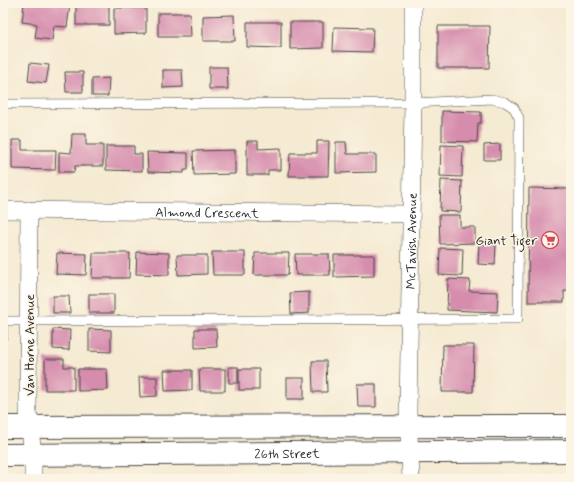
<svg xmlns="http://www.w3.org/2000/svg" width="574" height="482" viewBox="0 0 574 482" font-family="Mynerve,sans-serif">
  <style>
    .building { fill: #d68cad }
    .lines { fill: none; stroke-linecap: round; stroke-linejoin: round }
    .service-casing { stroke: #494844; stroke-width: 10 }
    .minor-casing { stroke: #494844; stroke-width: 18 }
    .tertiary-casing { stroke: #494844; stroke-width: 24 }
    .service { stroke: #fff; stroke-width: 9 }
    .minor { stroke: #fff; stroke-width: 17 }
    .tertiary { stroke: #fff; stroke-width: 22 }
    .labels { text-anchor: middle; stroke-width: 3; stroke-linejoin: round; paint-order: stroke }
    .street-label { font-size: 13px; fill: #2b2b2b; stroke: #fcf5e5 }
    .poi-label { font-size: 13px; fill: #2b2b2b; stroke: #fcf5e5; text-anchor: end }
  </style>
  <rect width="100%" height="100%" fill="#fcf5e5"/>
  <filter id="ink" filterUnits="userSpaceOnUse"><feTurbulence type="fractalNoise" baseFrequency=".025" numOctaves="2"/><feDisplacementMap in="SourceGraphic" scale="8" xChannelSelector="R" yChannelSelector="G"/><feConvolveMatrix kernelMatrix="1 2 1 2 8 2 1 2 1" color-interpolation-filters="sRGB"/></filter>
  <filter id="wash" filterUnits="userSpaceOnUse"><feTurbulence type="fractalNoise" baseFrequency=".012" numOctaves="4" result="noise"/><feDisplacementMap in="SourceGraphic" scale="16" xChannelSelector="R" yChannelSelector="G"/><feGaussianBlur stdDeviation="0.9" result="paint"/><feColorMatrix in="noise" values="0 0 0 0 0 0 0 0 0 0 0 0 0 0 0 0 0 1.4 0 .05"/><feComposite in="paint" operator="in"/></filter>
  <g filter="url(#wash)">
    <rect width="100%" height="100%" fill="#f5ead2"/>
    <g id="blocks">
      <g class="building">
        <polygon points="24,3 70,4 67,27 54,26 52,40 35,38 37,24 22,22"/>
        <rect x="76" y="3" width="33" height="22"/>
        <polygon points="114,8 146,8 146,33 114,34"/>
        <polygon points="158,13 190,13 191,37 158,37"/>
        <polygon points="234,15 235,41 203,41 203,16"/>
        <polygon points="247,22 281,22 281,48 247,47"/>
        <polygon points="290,22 323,22 323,48 290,49"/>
        <polygon points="438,26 490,26 489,68 438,68"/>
        <polygon points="334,27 373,28 372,52 333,51"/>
        <polygon points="30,63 49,65 46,83 28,81"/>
        <polygon points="209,67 227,67 228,89 209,89"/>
        <polygon points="163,70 182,70 183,87 163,88"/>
        <polygon points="65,72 83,72 83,92 66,92"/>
        <polygon points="109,78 108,96 92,96 92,79"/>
        <polygon points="442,111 481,112 481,123 478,123 477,142 442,141"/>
        <polygon points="72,134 86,134 86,145 103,145 103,166 75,166 74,172 59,172 59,152 71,153"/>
        <polygon points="12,140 22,140 22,150 56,150 55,170 12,169"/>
        <polygon points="247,141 258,141 258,149 281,148 281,170 268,170 268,175 247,175"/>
        <polygon points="317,141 329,141 328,176 289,176 290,153 317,153"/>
        <polygon points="336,142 346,142 347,154 376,154 376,172 336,173"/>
        <polygon points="500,144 500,160 484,160 484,145"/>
        <polygon points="441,145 463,146 462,177 440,176"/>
        <polygon points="106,146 134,146 134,154 142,154 142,171 106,170"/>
        <polygon points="235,150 235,174 194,175 193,151"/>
        <polygon points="147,152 188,153 188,170 184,170 184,173 148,172"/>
        <polygon points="441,180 462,181 461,212 440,211"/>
        <polygon points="529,188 571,189 571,291 564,291 564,302 528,302"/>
        <polygon points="439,215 460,215 460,227 475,227 475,243 440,244"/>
        <polygon points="479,244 496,245 495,265 478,264"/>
        <polygon points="440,248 463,249 462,276 439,275"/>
        <polygon points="137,252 169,253 169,275 136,274"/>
        <polygon points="212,252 245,252 245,275 213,275"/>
        <polygon points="57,253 87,254 86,275 56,274"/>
        <polygon points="93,253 130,253 129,278 92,278"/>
        <polygon points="255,253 289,253 288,275 254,275"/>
        <polygon points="295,254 329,254 330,275 296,275"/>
        <polygon points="177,255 207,255 207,274 178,275"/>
        <polygon points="334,255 374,255 374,276 334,277"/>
        <polygon points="448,279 470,280 469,291 498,292 497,312 447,310"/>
        <polygon points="309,292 309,313 291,314 290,293"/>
        <rect x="89" y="294" width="25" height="19"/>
        <polygon points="53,296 69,296 70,313 53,313"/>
        <rect x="3" y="326" width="4" height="12"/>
        <polygon points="53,329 70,330 69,350 53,349"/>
        <polygon points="89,329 111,330 111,352 89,351"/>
        <polygon points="195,329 216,329 217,347 195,348"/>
        <polygon points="443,345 474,345 473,392 442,392"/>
        <polygon points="45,359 64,359 64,367 74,367 74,390 45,390"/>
        <polygon points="312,361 326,361 327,392 313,392"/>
        <rect x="229" y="367" width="9" height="16"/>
        <polygon points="78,369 107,369 108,390 78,391"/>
        <polygon points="199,369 225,369 225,391 200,391"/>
        <rect x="239" y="369" width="20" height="21"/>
        <polygon points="164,370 192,370 192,390 165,391"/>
        <polygon points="139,377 157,377 157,396 140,397"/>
        <rect x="287" y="378" width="17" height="21"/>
        <polygon points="357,384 376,384 376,407 358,407"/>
      </g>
    </g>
  </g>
  <g filter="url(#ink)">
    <use href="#blocks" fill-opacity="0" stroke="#494844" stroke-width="1"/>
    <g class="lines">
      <g class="service-casing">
        <polyline id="service" points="3,104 413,103 492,99 505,102 514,108 519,118 518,319 3,321"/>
      </g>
      <g class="minor-casing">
        <g id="minor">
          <path id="s1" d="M3 210 411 214"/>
          <polyline points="29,210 28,411 33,455 33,479"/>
          <path id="s2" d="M411 479 408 411 413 103V3"/>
        </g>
      </g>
      <g class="tertiary-casing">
        <g id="tertiary">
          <polyline points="3,427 571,426"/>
          <path id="s3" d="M3 455 571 451"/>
        </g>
      </g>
      <use href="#service" class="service"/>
      <use href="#minor" class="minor"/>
      <use href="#tertiary" class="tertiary"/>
    </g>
  </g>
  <defs>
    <g id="supermarket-ring" transform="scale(0.9)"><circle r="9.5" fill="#fcf5e5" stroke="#d1495b" stroke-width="1.5"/><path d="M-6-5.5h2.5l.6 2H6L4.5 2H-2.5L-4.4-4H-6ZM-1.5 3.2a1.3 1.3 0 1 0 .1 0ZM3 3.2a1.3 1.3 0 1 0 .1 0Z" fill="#d1495b"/></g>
  </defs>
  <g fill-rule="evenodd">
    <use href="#supermarket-ring" x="550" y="240"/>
  </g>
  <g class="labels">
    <g class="street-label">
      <text dy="5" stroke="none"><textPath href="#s1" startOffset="204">Almond Crescent</textPath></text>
      <text dy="5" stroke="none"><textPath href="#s2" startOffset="238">McTavish Avenue</textPath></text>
      <text transform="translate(29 345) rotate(-90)" y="5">Van Horne Avenue</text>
      <text dy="5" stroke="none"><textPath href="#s3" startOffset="284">26th Street</textPath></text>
    </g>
    <g class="poi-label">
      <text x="537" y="245">Giant Tiger</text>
    </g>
  </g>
  <rect width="574" height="482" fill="none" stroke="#fcf5e5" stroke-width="16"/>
</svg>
